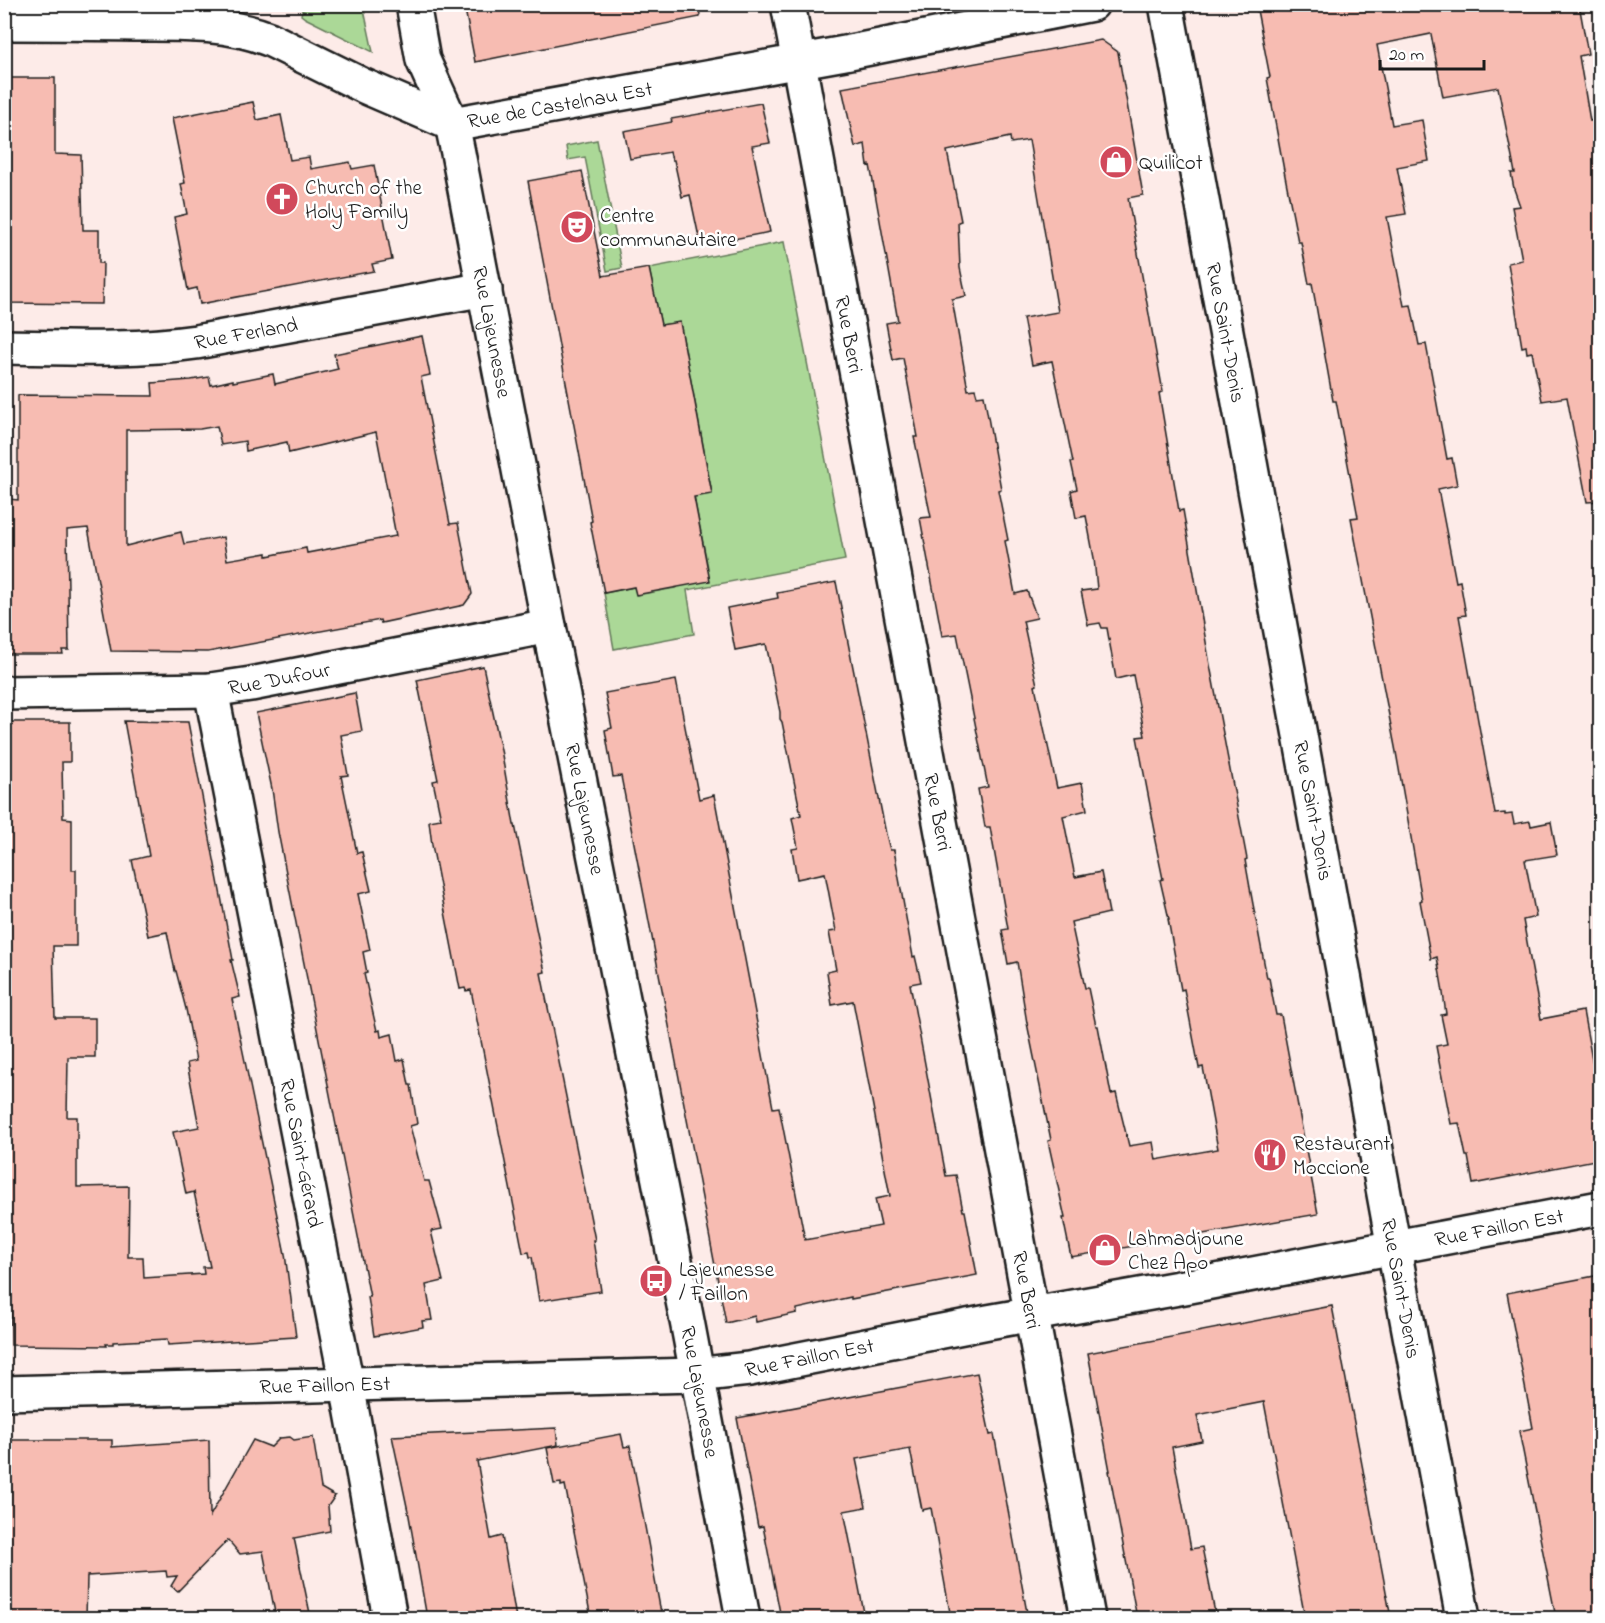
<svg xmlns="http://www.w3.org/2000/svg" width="1605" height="1623" viewBox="0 0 1605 1623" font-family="'Indie Flower',sans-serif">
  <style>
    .green { fill: #abd897; stroke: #647a5a; stroke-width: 1.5 }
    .building { fill: #f7bcb2; stroke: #1c1c1c; stroke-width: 1.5; fill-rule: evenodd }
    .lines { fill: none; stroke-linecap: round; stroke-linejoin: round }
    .minor-casing { stroke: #1c1c1c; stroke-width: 38 }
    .secondary-casing { stroke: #1c1c1c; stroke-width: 38 }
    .minor { stroke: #fff; stroke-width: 33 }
    .secondary { stroke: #fff; stroke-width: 33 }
    .labels { text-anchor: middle; stroke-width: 5; stroke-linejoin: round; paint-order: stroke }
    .street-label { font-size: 21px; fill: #1c1c1c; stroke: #fff }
    .poi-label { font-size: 21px; fill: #1c1c1c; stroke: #fff; text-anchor: start }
  </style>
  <rect width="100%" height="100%" fill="#fdebe8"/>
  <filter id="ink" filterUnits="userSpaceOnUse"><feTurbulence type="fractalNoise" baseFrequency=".0167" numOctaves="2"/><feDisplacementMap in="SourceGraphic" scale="12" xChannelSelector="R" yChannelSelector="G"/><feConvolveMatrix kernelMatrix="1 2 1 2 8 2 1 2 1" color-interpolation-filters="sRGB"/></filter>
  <g filter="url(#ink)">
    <g class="green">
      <polygon points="321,5 363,5 373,52 305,18 301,15 302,10"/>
      <polygon points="597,140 622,268 607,271 585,157 568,160 566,146"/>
      <polygon points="784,242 845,560 687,590 694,634 614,649 604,593 634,587 637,595 675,588 708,568 694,497 712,493 680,322 661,325 649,268"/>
    </g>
    <g class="building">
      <polygon points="464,4 699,4 700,17 475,62"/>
      <polygon points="1288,4 1579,4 1588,54 1579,56 1590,121 1600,119 1600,501 1587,502 1567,397 1542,401 1532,352 1527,353 1526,346 1522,347 1508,263 1522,260 1512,207 1520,206 1514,189 1511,173 1515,173 1498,87 1443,97 1431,34 1377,45 1392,125 1422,120 1429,161 1397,167 1406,214 1387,217 1404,306 1411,305 1419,345 1426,344 1447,459 1452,458 1457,485 1438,489 1456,582 1460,581 1466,615 1459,616 1495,814 1505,813 1505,815 1512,814 1514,824 1530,821 1531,826 1551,822 1557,855 1525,860 1536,917 1523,920 1541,1019 1583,1011 1600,1103 1600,1159 1473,1184 1468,1156 1466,1156 1459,1123 1451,1124 1436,1046 1447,1044 1441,1015 1446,1014 1442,986 1437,957 1431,959 1420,901 1422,900 1396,752 1351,518 1358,517 1336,401 1333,401 1312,283 1309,284 1301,242 1298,242 1285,176 1267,78 1270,77 1257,10"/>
      <path d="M1101 40 1118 52 1143 195 1128 198 1163 392 1159 393 1179 511 1183 510 1210 665 1247 859 1245 860 1252 899 1267 978H1269L1276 1015H1281L1318 1214 1071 1257 1063 1218H1065L1048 1141 1051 1140 1027 1023 1017 962 1008 964 1002 930 1008 929 990 827H985L978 789 988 787 957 634 942 636 920 518 931 517 914 437H918L903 358 893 360 886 323 898 321 870 165 868 166 865 144 855 147 842 88ZM1010 137 1011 143 1029 140 1058 312 1023 318 1032 365 1052 361 1073 462H1071L1077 489 1071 491 1076 518 1086 516 1094 558 1097 589 1081 591 1088 625 1100 623 1102 628H1107L1116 679 1133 675 1145 736 1137 737 1156 836H1154L1163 879 1160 880 1169 919H1168L1181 990 1184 989 1199 1068 1203 1067 1218 1149 1156 1160 1153 1142 1129 1146 1116 1093 1111 1094 1098 1026H1096L1088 988H1085L1071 922 1109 913 1101 872 1075 877 1063 816 1087 810 1082 783 1057 788 1035 686 1037 685 1023 621 1037 618 1027 591 1015 594 1005 541 1008 540 998 490 1001 489 984 395 977 396 975 389 968 390 952 299 966 296 960 268 958 222 961 221 947 151Z"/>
      <polygon points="7,78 55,78 55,154 81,155 83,230 99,230 99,263 103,263 102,304 4,303"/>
      <polygon points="253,102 257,120 281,115 290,160 309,157 311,169 350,162 352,169 374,165 392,260 372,264 374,271 200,304 197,288 188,290 174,217 187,214 181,184 185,183 172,118"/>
      <polygon points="761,103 770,143 752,146 770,232 708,244 707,240 700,242 690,195 682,197 674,160 672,160 670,152 630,159 624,131 672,122 671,119"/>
      <polygon points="582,171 603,276 649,268 661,325 680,322 712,494 694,497 710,581 636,595 634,587 604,593 590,522 592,521 528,181"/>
      <path d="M422 336 430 375 421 377 450 524 458 523 472 594 464 605 381 623 380 620 208 652 111 651 88 528 67 530 69 650H62L63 654H4V581H8V499L18 500V395L153 396 152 383 191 380 209 377 211 385 233 380V382L273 374 275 384 338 369 334 354ZM217 426 221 445 245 441 246 451 287 442 289 453 376 432 396 536 307 553 306 548 267 556V553L227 560 223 537 184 544 181 532 126 546V430L200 429Z"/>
      <polygon points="836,582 886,834 890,850 894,850 913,957 915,956 921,982 910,984 946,1176 956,1175 963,1211 965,1211 977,1275 851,1299 851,1297 797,1309 797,1313 756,1322 755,1316 726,1323 628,812 621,776 613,777 605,730 612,728 605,693 676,680 699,799 714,795 773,1108 779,1107 805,1240 881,1226 875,1199 890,1196 853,1001 832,1005 827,972 836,970 829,932 836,931 825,873 797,879 792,849 798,848 792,818 801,815 782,722 780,719 780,712 766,644 735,650 727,608 778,598 777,593"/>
      <polygon points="483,666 502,755 514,825 515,825 545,972 541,973 595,1240 593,1240 601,1291 539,1301 532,1257 530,1257 529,1252 523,1253 471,990 466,991 465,988 460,989 432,845 429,821 441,819 433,781 438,780 417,680"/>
      <polygon points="355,693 362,731 341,735 348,775 341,776 357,853 362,852 371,891 358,894 370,950 363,952 367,973 364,974 377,1031 380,1030 381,1037 392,1034 397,1061 404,1059 409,1085 411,1085 417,1124 410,1126 424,1181 429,1181 442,1229 431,1231 443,1281 426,1285 432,1320 422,1321 423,1327 374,1336 368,1297 370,1297 278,832 272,789 256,713"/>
      <polygon points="124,721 188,722 233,960 231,960 240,997 232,999 285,1254 296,1337 168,1345 167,1339 113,1342 113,1344 106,1344 107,1346 11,1345 10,1256 4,1256 4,818 8,818 7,762 11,762 11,722 70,722 70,762 62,762 63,818 72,819 72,870 76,870 76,946 53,946 55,1018 95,1018 95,1057 68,1057 67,1117 77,1117 77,1187 129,1186 128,1257 143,1257 144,1278 204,1274 203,1267 210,1267 194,1192 186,1194 173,1132 199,1127 187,1063 196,1061 186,1009 176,971 175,971 167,932 148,936 132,860 149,856"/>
      <polygon points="1600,1275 1600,1618 1556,1618 1519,1431 1533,1428 1507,1293"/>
      <polygon points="1332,1306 1391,1618 1305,1618 1264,1402 1197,1415 1202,1441 1172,1447 1191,1549 1202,1547 1216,1618 1137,1618 1109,1471 1110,1471 1088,1353"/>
      <polygon points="977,1373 990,1435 994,1434 1028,1618 951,1618 931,1508 922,1510 910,1449 856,1459 866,1507 844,1511 865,1618 781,1618 763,1526 758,1527 737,1418"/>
      <polygon points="556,1428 558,1445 477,1461 491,1539 502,1536 516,1618 427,1618 409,1516 392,1436"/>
      <polygon points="621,1434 624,1447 630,1446 662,1618 591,1618 565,1485 561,1486 561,1483 554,1484 547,1448"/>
      <polygon points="290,1437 294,1440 313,1437 321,1488 335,1496 328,1506 330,1531 294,1538 311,1618 276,1618 263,1551 240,1554 228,1540 178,1591 171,1586 177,1576 167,1577 166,1571 87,1576 86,1618 4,1618 4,1440 112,1440 112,1447 209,1440 210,1516 253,1440 271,1447 280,1438"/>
    </g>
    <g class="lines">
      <g class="minor-casing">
        <g id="minor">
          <path id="s1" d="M788 4 1088 1618"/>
          <path id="s2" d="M4 23C47 23 90 23 133 24 178 24 226 22 269 39L364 86 452 124 845 53 1092 4"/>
          <path id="s3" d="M4 347C69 348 133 351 196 342L485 289"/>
          <path id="s4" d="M211 690 347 1385 390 1618"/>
          <path id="s5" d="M4 693 211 690 251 684 549 626"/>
          <path id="s6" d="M4 1393 696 1375 749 1369 988 1322 1190 1286 1600 1208"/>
        </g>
      </g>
      <g class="secondary-casing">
        <g id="secondary">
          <path id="s7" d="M413 4 423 60 452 124 458 153 549 626 688 1326 743 1618"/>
          <path id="s8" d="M1166 4 1404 1303 1463 1618"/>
        </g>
      </g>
      <use href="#minor" class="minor"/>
      <use href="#secondary" class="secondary"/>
    </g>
  </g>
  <defs>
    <g id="shop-disc" transform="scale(1.725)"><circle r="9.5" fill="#d1495b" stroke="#fff"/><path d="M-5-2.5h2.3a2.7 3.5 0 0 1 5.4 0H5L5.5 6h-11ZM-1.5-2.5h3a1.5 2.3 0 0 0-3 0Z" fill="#fff"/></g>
    <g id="church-disc" transform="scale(1.725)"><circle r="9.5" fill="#d1495b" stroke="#fff"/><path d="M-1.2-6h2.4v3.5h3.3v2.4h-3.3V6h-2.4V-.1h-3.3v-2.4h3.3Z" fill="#fff"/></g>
    <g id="theatre-disc" transform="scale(1.725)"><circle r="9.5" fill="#d1495b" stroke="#fff"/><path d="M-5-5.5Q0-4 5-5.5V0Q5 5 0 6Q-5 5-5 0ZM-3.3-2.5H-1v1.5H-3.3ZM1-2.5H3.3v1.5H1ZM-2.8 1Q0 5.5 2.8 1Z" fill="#fff"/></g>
    <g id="restaurant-disc" transform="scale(1.725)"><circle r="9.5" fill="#d1495b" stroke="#fff"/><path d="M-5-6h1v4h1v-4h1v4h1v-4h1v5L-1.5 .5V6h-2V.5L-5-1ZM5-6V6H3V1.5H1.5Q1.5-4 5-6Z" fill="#fff"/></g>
    <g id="bus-disc" transform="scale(1.725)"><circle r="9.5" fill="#d1495b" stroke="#fff"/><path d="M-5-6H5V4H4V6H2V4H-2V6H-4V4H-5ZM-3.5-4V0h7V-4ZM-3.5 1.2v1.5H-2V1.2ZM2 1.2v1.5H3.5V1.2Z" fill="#fff"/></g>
  </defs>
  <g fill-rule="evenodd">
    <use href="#shop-disc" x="1116" y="162"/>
    <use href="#church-disc" x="282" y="199"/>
    <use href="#theatre-disc" x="577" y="227"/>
    <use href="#restaurant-disc" x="1270" y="1155"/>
    <use href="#shop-disc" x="1105" y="1250"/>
    <use href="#bus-disc" x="656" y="1281"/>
  </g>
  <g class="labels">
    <g class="street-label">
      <text dy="7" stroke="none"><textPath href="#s2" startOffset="578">Rue de Castelnau Est</textPath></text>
      <text dy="7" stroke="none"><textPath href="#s7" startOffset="339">Rue Lajeunesse</textPath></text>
      <text dy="7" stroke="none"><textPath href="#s3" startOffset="243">Rue Ferland</textPath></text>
      <text dy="7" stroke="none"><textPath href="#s1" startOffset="336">Rue Berri</textPath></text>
      <text dy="7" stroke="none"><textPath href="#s8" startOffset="334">Rue Saint-Denis</textPath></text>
      <text dy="7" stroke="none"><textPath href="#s5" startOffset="276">Rue Dufour</textPath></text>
      <text dy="7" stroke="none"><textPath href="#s7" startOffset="825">Rue Lajeunesse</textPath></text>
      <text dy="7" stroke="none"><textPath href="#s1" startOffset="822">Rue Berri</textPath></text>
      <text dy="7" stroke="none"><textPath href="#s8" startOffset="820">Rue Saint-Denis</textPath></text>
      <text dy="7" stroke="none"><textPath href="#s4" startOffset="472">Rue Saint-Gérard</textPath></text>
      <text dy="7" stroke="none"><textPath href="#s6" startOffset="1509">Rue Faillon Est</textPath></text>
      <text dy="7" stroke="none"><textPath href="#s1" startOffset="1308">Rue Berri</textPath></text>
      <text dy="7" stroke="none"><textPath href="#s8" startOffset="1306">Rue Saint-Denis</textPath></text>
      <text dy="7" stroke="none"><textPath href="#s6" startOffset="807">Rue Faillon Est</textPath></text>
      <text dy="7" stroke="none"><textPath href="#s6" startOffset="321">Rue Faillon Est</textPath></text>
      <text dy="7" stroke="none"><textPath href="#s7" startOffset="1419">Rue Lajeunesse</textPath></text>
    </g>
    <g class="poi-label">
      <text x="1139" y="169">Quilicot</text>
      <text x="305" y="194">Church of the<tspan x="305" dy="24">Holy Family</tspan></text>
      <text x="600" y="222">Centre<tspan x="600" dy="24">communautaire</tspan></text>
      <text x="1293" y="1150">Restaurant<tspan x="1293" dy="24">Moccione</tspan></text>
      <text x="1128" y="1245">Lahmadjoune<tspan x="1128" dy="24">Chez Apo</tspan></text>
      <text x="679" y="1276">Lajeunesse<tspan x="679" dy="24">/ Faillon</tspan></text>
    </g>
  </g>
  <rect width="1605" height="1623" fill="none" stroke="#fff" stroke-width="24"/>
  <rect x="12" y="12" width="1581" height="1599" fill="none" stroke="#1c1c1c" stroke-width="2" filter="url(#ink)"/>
  <path d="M1380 60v9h104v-9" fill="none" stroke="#1c1c1c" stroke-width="3"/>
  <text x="1389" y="60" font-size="18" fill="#1c1c1c" stroke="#ffffff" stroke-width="4.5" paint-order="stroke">20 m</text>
</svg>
